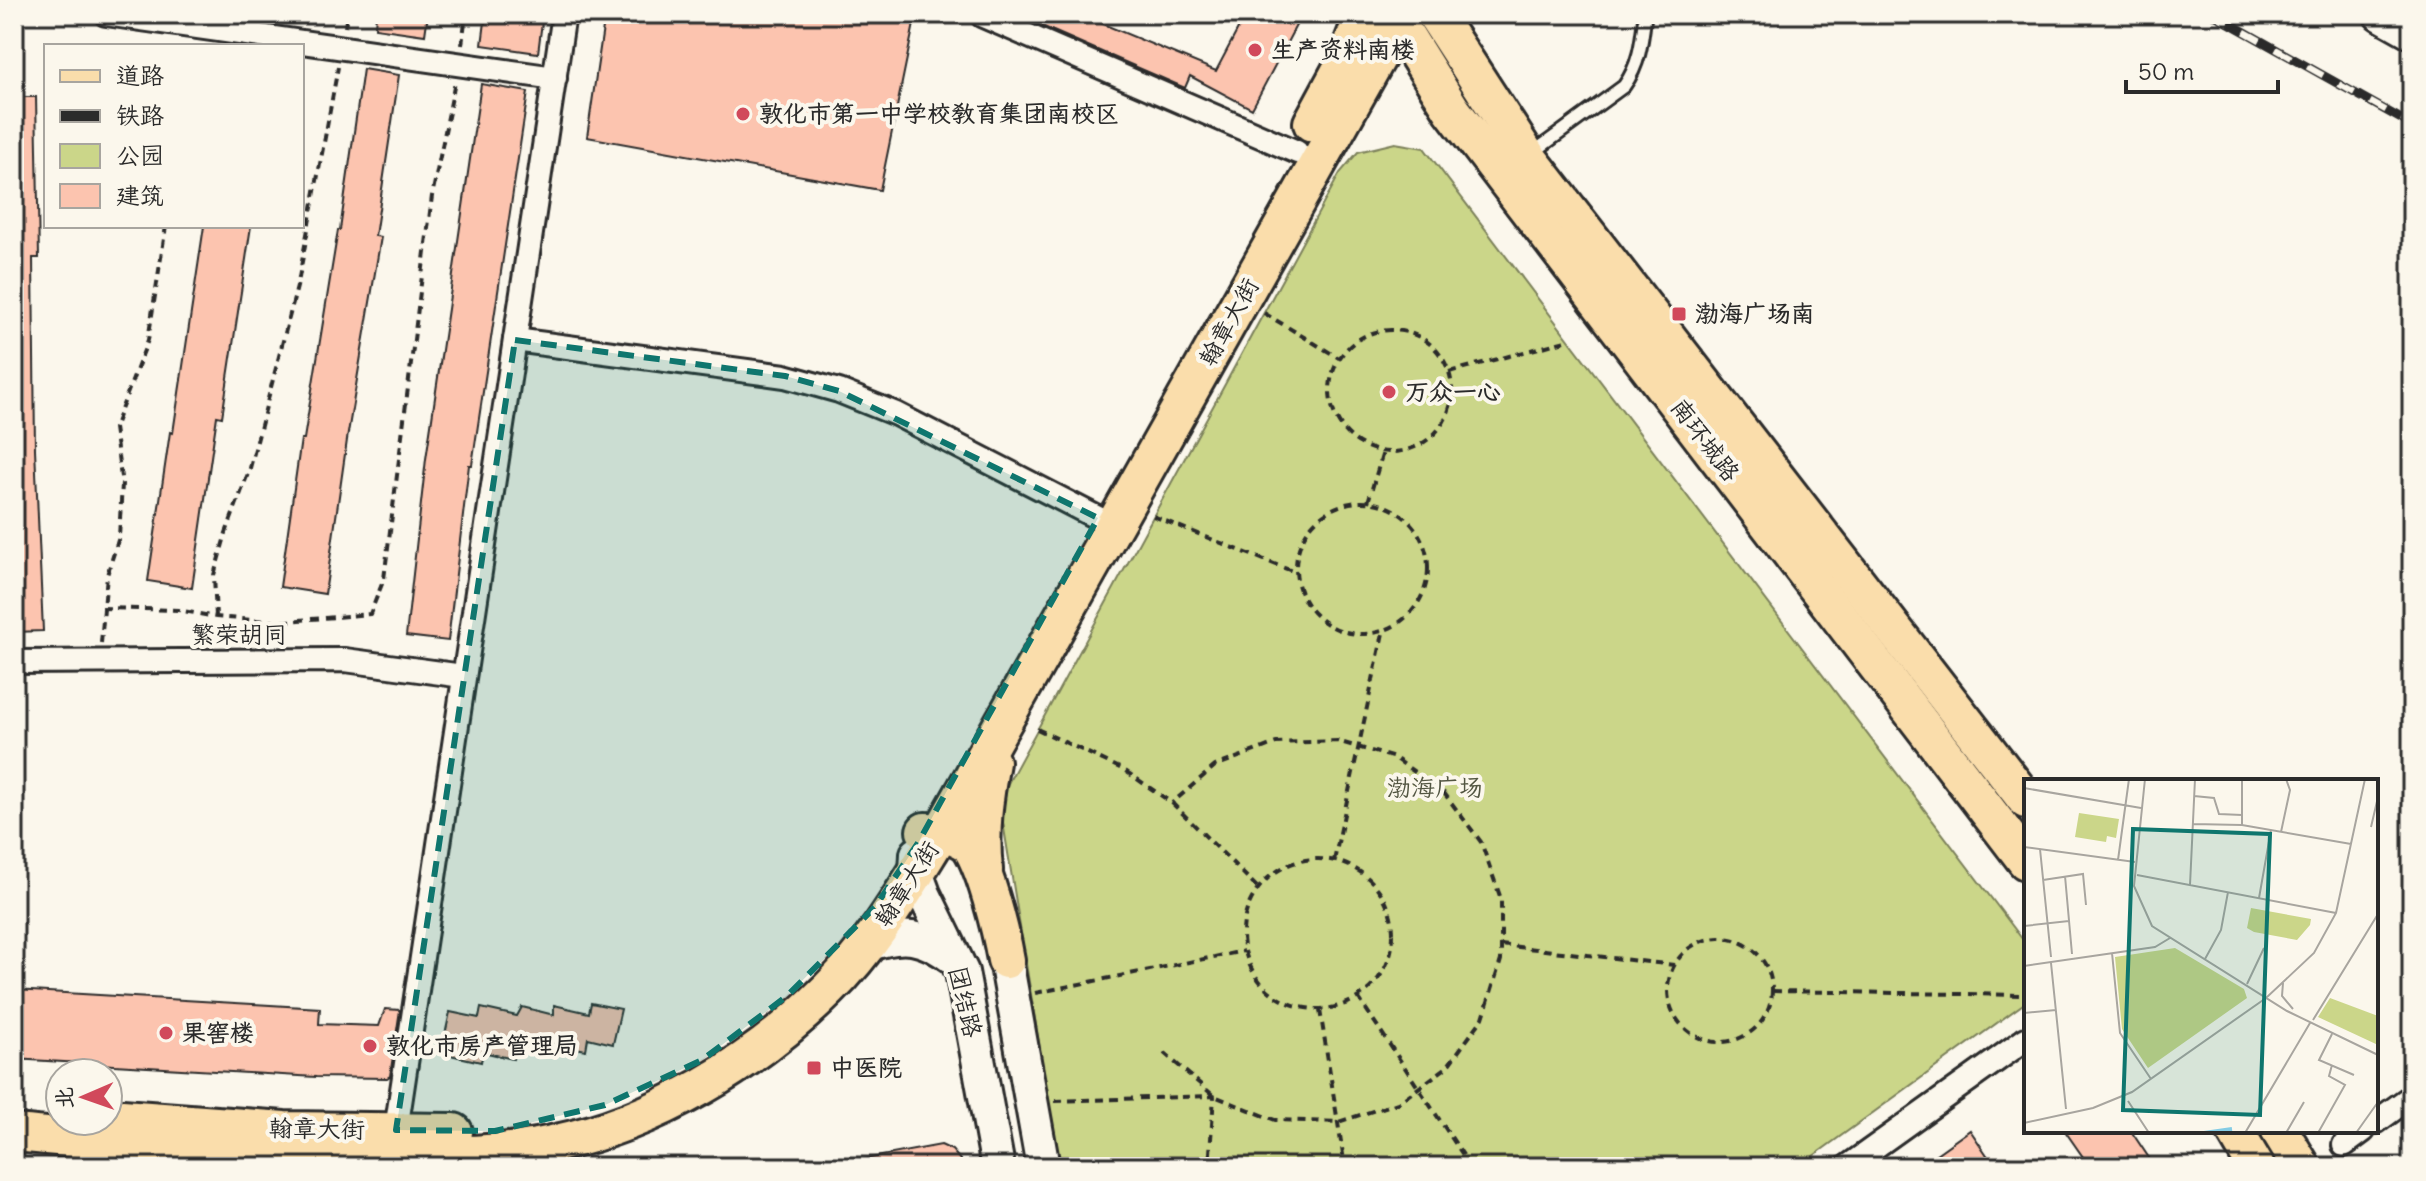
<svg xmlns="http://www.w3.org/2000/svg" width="2426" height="1181" viewBox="0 0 2426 1181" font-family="Delius,'LXGW WenKai TC',sans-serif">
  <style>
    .green { fill: #cbd689; stroke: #7b805a; stroke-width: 2 }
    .building { fill: #fcc4af; stroke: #2b2b2b; stroke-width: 2 }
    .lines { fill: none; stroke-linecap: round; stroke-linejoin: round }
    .lane-casing { stroke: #2b2b2b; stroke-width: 17 }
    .street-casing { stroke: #2b2b2b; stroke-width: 28 }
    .secondary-casing { stroke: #2b2b2b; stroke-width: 38 }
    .primary-casing { stroke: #2b2b2b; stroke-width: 42 }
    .path { stroke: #2b2b2b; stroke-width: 4; stroke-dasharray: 8 6; stroke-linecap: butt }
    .lane { stroke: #fbf7ec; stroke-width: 11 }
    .street { stroke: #fbf7ec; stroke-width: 22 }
    .secondary { stroke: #fbf7ec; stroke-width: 32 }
    .primary { stroke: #faddab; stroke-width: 36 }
    .rail-casing { stroke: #2b2b2b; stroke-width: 9 }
    .rail { stroke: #fbf7ec; stroke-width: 6; stroke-dasharray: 18; stroke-linecap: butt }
    .marked { fill: #0f766e; fill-opacity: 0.2; stroke: #0f766e; stroke-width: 6; stroke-dasharray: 16 10; stroke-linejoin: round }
    .poi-dot { fill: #d1495b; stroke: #fbf7ec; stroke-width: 3 }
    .labels { text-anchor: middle; stroke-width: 8; stroke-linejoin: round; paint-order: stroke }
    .poi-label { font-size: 24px; font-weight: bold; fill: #2b2b2b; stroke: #fbf7ec; text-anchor: start }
    .street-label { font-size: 24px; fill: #2b2b2b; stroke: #fbf7ec }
    .park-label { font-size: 24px; fill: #535642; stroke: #fbf7ec }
    .inset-river { fill: none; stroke: #84cce5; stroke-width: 4 }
    .inset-road { fill: none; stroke: #a8a59f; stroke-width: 2 }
    .view { fill: #0f766e; fill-opacity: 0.15; stroke: #0f766e; stroke-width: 4 }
    .inset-edge { fill: none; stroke: #2b2b2b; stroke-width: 4 }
  </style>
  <rect width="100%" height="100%" fill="#fbf7ec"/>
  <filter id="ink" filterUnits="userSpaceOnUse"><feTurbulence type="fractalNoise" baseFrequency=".0125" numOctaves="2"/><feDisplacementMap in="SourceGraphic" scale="16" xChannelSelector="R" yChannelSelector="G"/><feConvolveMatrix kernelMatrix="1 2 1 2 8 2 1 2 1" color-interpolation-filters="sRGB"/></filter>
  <g filter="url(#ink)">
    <polygon class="green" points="1395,143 1424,148 2026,944 2026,1002 1798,1167 1059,1167 1002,816 1007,785 1340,173 1358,152"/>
    <g class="building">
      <polygon points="376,14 428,14 425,35 375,28"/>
      <polygon points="486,14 543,14 538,53 482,45"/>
      <polygon points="605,14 916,14 880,190 587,137"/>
      <polygon points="1014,14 1079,14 1216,71 1246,14 1302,14 1252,109 1190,76 1185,88"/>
      <polygon points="363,69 399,75 375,236 381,237 348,433 325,594 280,587 301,439 304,439 338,230 340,230"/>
      <polygon points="481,84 528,92 472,465 469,465 448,641 406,636 426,459"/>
      <polygon points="14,97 36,97 39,258 33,258 35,449 43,631 14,632"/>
      <polygon points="204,226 251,226 222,417 217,416 192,588 148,581 170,432 173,433"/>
      <polygon points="14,990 320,1008 319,1024 379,1026 385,1009 400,1010 390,1076 387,1078 316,1077 14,1059"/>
      <polygon points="591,1003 621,1009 613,1044 588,1038 586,1050 551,1043 549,1052 517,1045 513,1059 483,1052 481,1062 441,1053 450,1012 479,1018 481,1008 517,1016 522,1007 554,1015 554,1005 589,1013"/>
      <polygon points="1970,1130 1995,1167 1918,1167"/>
      <polygon points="2065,1131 2131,1131 2155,1167 2090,1167"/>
      <polygon points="941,1145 952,1150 966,1167 865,1167 865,1159"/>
    </g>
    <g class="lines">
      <g class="lane-casing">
        <path id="lane" d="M1531 154 1624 86C1640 64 1642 40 1645 14"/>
      </g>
      <g class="street-casing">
        <g id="street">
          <polyline points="106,14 555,78"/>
          <polyline points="983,16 1297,152"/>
          <polyline points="515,340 785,376 839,391 896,414 1098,518"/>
          <polyline points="14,662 345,660 463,676"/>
          <polyline points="2376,1122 2412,1096"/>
          <polyline points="396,1130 564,14"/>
          <polyline points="2344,1145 2363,1131"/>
          <polyline points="1847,1167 2026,1039"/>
        </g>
      </g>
      <g class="secondary-casing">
        <g id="secondary">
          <polyline points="2380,14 2412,32"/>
          <polyline points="917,854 916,872 924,894 962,972 998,1167"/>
          <path d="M867 945C903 932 924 935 955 959"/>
          <polyline points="1006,960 1043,1167"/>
        </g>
      </g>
      <g class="primary-casing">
        <g id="primary">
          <polyline points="1392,14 1452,110 2026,861"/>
          <polyline points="1435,14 1527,156 2026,800"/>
          <polyline points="1312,123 1346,60 1364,14"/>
          <path d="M925 831C939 831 954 834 966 842 983 855 1002 937 1006 960"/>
          <path d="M984 870C980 832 984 799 991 762"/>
          <polyline points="122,1118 284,1130 454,1132"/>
          <polyline points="2235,1131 2256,1167"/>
          <polyline points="2280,1131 2302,1167"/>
          <path d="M14 1133C103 1141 191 1151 280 1156 316 1158 353 1156 389 1155 444 1155 498 1156 552 1144 657 1122 754 1064 829 989 875 944 908 885 942 831L1402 14"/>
        </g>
      </g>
      <g class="path">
        <polyline points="345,27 347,14"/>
        <polyline points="462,45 466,14"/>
        <polyline points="1264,313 1339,358"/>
        <circle cx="1391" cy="391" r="61"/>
        <polyline points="1449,372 1569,340"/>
        <circle cx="1362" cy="568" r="66"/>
        <polyline points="1368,502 1383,452"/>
        <polyline points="1153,516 1297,573"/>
        <polyline points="102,608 178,610 216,617 277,622 370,614 384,579 432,196 455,82"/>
        <polyline points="216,617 214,575 226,533 250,468 298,283 338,67"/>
        <polyline points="101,643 107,575 119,537 122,484 114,428 148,340 166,226"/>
        <polyline points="1037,729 1124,770 1172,803 1258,888"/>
        <circle cx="1318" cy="934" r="75"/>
        <polyline points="1334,861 1383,633"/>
        <circle cx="1720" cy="990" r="52"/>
        <polyline points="1501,945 1674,965"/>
        <polyline points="1773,991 2026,995"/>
        <polyline points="1035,993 1244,951"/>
        <polyline points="1358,997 1471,1167"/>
        <polyline points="1320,1010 1345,1167"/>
        <polyline points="1164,1053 1214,1096 1275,1120 1338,1122 1398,1103 1447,1067 1483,1018 1501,960 1501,899 1481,842 1444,793 1395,758 1337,741 1276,743 1215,766 1172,803"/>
        <polyline points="1055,1101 1214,1096 1209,1167"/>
      </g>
      <use href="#lane" class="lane"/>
      <use href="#street" class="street"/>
      <use href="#secondary" class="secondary"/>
      <use href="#primary" class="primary"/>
      <g class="rail-casing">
        <polyline id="rail" points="2213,14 2412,125"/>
      </g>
      <use href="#rail" class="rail"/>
    </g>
  </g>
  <path class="marked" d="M515 340 785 376 839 391 1098 518 918 843 875 907 787 996 702 1060 605 1105 495 1131 396 1130Z"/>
  <g class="poi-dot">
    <circle cx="1255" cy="50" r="8"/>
    <circle cx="743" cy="114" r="8"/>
    <rect x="1671" y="306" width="16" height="16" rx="4"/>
    <circle cx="1389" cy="392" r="8"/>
    <circle cx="166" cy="1033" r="8"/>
    <circle cx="370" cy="1046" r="8"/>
    <rect x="806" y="1060" width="16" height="16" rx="4"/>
  </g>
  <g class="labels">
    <g class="poi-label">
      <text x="1271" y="58">生产资料南楼</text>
      <text x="759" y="122">敦化市第一中学校教育集团南校区</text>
      <text x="1695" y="322">渤海广场南</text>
      <text x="1405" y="400">万众一心</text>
      <text x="182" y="1041">果窖楼</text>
      <text x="386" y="1054">敦化市房产管理局</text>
      <text x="830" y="1076">中医院</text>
    </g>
    <g class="street-label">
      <text transform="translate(1229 322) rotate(-61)" y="8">翰章大街</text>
      <text transform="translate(1705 440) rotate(53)" y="8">南环城路</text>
      <text x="239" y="643">繁荣胡同</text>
      <text transform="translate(907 884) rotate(-57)" y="8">翰章大街</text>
      <text transform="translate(965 1002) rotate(77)" y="8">团结路</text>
      <text transform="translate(317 1129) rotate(1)" y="8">翰章大街</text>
    </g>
    <g class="park-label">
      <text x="1435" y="796">渤海广场</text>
    </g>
  </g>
  <g transform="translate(2024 779)">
    <rect width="354" height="354" fill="#fbf7ec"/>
    <path d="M55 34 95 40 92 59 83 57 82 63 51 58ZM227 129 287 140 286 146 273 161 230 153 223 149ZM151 169 220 210 223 219 124 289 98 250 91 178ZM306 219 354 237V266L294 238Z" fill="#cbd689"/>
    <path class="inset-river" d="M180 354 208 350"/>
    <path class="inset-road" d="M121 0 110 107 128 147 263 232 354 276M0 9 117 29M170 17 190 19 195 35 218 36M169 45 218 46 327 65M218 46V0M347 48 354 18M257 53 266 11 262 0M0 68 111 83M16 70 27 178M94 81 105 0M113 96 312 134M41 97 48 175M19 101 59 95 62 126M166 106 171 0M235 119 247 51M0 147 45 142M88 174 96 254 127 300M181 180 197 151 204 113M27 184 42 330M0 187 131 168 146 159M259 204 258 217 269 230M223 205 240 169M0 234 32 231M289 241 354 135M308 255 295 281 330 296M104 322 125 354M0 344 69 329 108 313 242 219 290 174 312 134 341 0M221 354 286 244M262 354 280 323M294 354 321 306 305 297 308 286M332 354 354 323"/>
    <path class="view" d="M109 50 246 55 236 336 99 331Z"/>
    <rect width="354" height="354" class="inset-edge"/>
  </g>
  <rect width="2426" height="1181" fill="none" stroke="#fbf7ec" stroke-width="48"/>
  <rect x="24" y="24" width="2378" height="1133" fill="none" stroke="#2b2b2b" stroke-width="3" filter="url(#ink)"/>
  <rect x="44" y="44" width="260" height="184" fill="#fbf7ec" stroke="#a8a59f" stroke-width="2"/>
  <rect x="60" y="70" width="40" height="12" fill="#faddab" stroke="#a8a59f" stroke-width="2"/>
  <text x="116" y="84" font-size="24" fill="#2b2b2b">道路</text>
  <rect x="60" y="110" width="40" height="12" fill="#2b2b2b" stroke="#a8a59f" stroke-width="2"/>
  <text x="116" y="124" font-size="24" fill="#2b2b2b">铁路</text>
  <rect x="60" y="144" width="40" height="24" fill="#cbd689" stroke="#a8a59f" stroke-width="2"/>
  <text x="116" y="164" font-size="24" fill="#2b2b2b">公园</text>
  <rect x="60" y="184" width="40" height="24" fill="#fcc4af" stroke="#a8a59f" stroke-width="2"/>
  <text x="116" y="204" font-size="24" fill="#2b2b2b">建筑</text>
  <g transform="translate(84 1097) rotate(268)"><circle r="38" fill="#fbf7ec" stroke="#a8a59f" stroke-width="2"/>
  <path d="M0-6L14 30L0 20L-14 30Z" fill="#d1495b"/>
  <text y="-12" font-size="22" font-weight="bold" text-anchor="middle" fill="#2b2b2b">北</text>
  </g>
  <path d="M2126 80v12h152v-12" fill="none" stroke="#2b2b2b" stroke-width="4"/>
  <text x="2138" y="80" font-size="24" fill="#2b2b2b" stroke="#fbf7ec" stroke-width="6" paint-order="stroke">50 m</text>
</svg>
